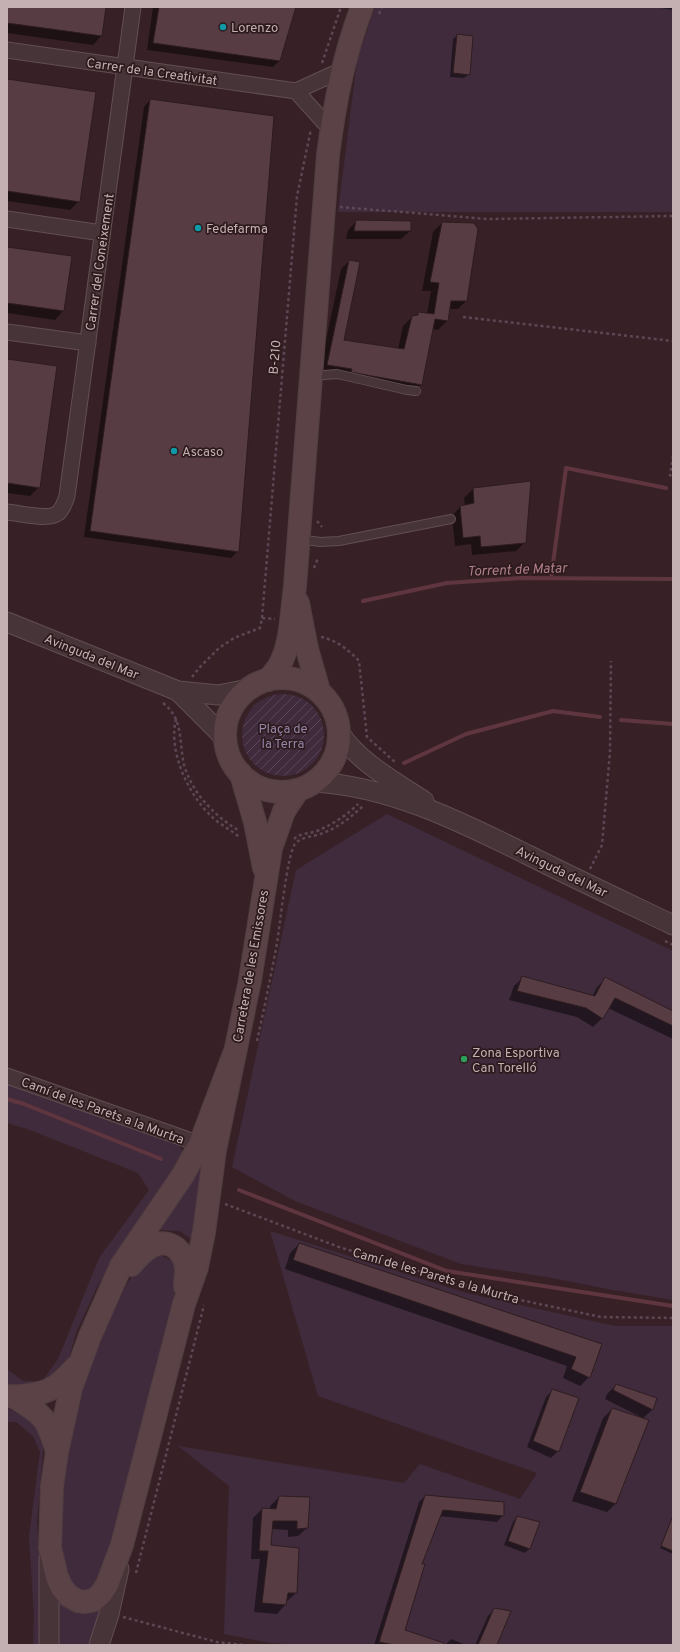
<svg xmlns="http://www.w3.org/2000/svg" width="680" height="1652" viewBox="0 0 680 1652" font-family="Overpass,sans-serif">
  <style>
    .grass { fill: #402b3d }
    .garden { fill: url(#garden-furrows) }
    .shadow { fill: #0007 }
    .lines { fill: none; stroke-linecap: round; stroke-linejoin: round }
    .stream { stroke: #5f363f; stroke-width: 4 }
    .building { fill: #573d43; stroke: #2e1c1f }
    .service-casing { stroke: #624f52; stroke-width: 10 }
    .minor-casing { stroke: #624f52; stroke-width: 17 }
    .tertiary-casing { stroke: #624f52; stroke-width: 21 }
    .secondary-casing { stroke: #513e41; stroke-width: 24 }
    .path { stroke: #5c4754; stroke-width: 2.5; stroke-dasharray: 3 3; stroke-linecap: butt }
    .service { stroke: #473438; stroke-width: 8 }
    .minor { stroke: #473438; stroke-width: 15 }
    .tertiary { stroke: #473438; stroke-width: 19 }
    .secondary { stroke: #5a4246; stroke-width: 22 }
    .culture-dot { fill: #0f9aa8; stroke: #2c1a1d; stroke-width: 1.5 }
    .leisure-dot { fill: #2e9e5b; stroke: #2c1a1d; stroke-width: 1.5 }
    .labels { text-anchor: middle; stroke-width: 3.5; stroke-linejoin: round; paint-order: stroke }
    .poi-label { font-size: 13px; fill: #c4afb2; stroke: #2c1a1d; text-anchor: start }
    .street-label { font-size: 13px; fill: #c4afb2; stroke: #2c1a1d }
    .park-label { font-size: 13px; fill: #9585a9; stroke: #2c1a1d }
    .water-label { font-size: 14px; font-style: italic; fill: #b07f8a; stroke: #2c1a1d }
  </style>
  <defs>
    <pattern id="garden-furrows" width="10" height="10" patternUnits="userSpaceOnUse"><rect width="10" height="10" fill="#402b3d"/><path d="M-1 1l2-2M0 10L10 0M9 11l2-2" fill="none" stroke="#5a4757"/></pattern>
  </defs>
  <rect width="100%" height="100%" fill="#372126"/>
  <g class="grass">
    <polygon points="375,7 673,7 673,212 338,212 357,61"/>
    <polygon points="387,814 673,951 673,1300 613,1290 547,1277 461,1264 295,1201 232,1167 296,870"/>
    <polygon points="7,1085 179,1144 184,1154 162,1191 118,1253 97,1287 76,1333 69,1358 59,1375 47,1386 14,1387 7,1385 7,1369 23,1381 42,1381 58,1359 99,1258 149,1190 138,1173 30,1130 7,1123"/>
    <polygon points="204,1155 191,1239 180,1231 154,1230"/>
    <polygon points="270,1231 466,1293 615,1326 673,1326 673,1645 305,1645 271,1643 224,1634 229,1486 178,1446 404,1483 420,1464 520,1499 537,1473 318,1396"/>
    <path d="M159 1255C179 1260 179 1273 177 1291L114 1535 98 1582 91 1589 81 1592 71 1585 61 1551 64 1460 84 1384 101 1335 128 1282 140 1265Z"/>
    <polygon points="7,1408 35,1422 44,1440 37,1522 41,1582 42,1645 33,1645 34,1616 29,1536 40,1452 33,1436 16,1422 7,1422"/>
    <path d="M57 1599C72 1614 80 1617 100 1610L89 1645H57Z"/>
  </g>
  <circle class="garden" cx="283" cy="735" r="41"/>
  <g class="shadow">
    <polygon points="7,7 105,7 101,36 93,45 7,33"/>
    <polygon points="153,7 295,7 279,61 273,67 147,50"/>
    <polygon points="655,7 673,7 673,10"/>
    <polygon points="458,35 469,74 464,78 450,77 453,39"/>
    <polygon points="7,80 79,201 70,210 7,201"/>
    <polygon points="150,100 238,551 231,558 84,537 144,107"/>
    <polygon points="357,221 410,231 401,239 346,239 348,230"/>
    <polygon points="442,223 466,301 458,309 449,309 447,321 438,330 432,329 421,384 412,393 362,385 343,380 344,378 319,373 341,269 349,261 342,340 398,349 403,326 412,317 416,316 419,313 427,314 431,291 422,291 433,232"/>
    <polygon points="7,248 71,257 63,311 55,320 7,313"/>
    <polygon points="7,360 39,487 30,496 7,493"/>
    <polygon points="473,489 525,542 516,551 472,555 471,544 455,546 452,516 460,507 465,506 464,498"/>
    <polygon points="523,977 592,997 597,987 606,978 673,1012 673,1039 608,1008 602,1018 593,1027 577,1017 509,1000 514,986"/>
    <polygon points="299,1244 600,1345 589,1377 580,1386 563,1378 567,1366 285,1269 290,1253"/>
    <polygon points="616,1385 656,1399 652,1410 642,1419 616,1503 607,1512 572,1501 603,1418 612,1409 640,1418 641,1417 605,1399 607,1394"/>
    <polygon points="553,1390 558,1451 551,1458 527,1447 546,1397"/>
    <polygon points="425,1496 503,1515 497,1522 439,1516 421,1564 404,1631 446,1644 451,1639 466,1645 374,1645 419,1502"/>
    <polygon points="279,1497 307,1528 298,1536 288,1537 288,1530 271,1529 270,1546 296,1593 286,1602 285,1605 277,1614 254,1612 260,1559 251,1559 253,1518 262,1509 270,1509 270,1506"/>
    <polygon points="517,1517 530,1548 525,1553 504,1545 513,1522"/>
    <polygon points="665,1537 673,1540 673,1554 660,1548"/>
    <polygon points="494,1609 496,1645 475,1645 488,1616"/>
  </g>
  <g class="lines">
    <g class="stream">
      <polyline points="551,578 566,468 666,488"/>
      <polyline points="363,601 447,583 521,578 673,579"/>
      <polyline points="621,720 673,724"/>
      <polyline points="404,763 466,734 553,711 600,717"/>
      <polyline points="7,1099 24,1104 161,1159"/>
      <polyline points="239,1190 447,1271 673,1306"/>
    </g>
  </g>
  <g class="building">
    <polygon points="7,7 106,7 102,36 7,23"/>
    <polygon points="159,7 296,7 280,61 153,43"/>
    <polygon points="457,34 473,36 470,75 453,73"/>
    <polygon points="7,79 96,92 80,202 7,191"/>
    <polygon points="150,99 274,116 239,552 90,531"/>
    <polygon points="356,220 411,221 411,231 354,231"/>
    <polygon points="442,222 474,223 478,229 467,301 451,301 448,321 435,319 422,385 372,376 351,372 352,369 327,365 349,260 360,262 344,340 404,349 412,316 418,315 418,312 434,314 439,283 430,282"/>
    <polygon points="7,247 72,256 64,311 7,303"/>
    <polygon points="7,359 57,366 40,488 7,483"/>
    <polygon points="531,481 526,543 481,547 480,536 463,538 460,506 474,503 473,488"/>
    <polygon points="522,976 595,996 605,977 673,1011 673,1026 615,998 603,1019 586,1008 517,991"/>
    <polygon points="299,1243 602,1344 590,1378 571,1369 576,1357 293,1260"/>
    <polygon points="616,1384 657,1398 653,1410 613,1390"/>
    <polygon points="552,1389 579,1398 559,1452 533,1441"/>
    <polygon points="612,1408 649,1420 616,1504 580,1492"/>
    <polygon points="425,1495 504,1502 504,1516 443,1510 422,1564 425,1564 405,1630 444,1643 444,1645 395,1645 379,1642"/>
    <polygon points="279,1496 310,1497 308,1528 297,1529 297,1521 273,1521 271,1545 299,1548 297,1593 288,1593 286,1605 262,1603 268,1551 259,1551 262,1508 276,1509"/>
    <polygon points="517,1516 540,1522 530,1549 508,1541"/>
    <polygon points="672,1518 673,1518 673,1551 661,1546"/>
    <polygon points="494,1608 511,1611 497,1645 478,1645"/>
  </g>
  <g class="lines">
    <g class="service-casing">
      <g id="service">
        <polyline points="311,376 337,374 407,390 416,391"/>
        <polyline points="299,539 320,542 339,541 451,519"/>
      </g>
    </g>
    <g class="minor-casing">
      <g id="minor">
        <polyline points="7,50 296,91 342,70"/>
        <polyline points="296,91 332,131"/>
        <polyline points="7,219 102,233"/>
        <polyline points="7,332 88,343"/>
        <path d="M7 512C19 513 49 521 58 513 63 509 65 502 67 496L133 7"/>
        <polyline points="7,1076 200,1144"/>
      </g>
    </g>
    <g class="tertiary-casing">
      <g id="tertiary">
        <polyline points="7,622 178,691 218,695 249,689"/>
        <polyline points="178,691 218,731 226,741"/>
        <path d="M339 732C357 761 395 782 424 801"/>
        <path d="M314 782C390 786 461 822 528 855 576 879 625 902 673 925"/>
        <polyline points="49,1645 49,1559"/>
        <polyline points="99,1645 109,1614 119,1569"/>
      </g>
    </g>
    <g class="secondary-casing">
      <g id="secondary">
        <polyline points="298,603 307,649 319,691"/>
        <circle cx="282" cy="735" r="57"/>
        <path d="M268 680C274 673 279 668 282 660 291 641 292 608 295 586L328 155C335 102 343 58 362 7"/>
        <polyline points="241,774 255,822 264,868"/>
        <polyline points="234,1054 200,1144 183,1175 121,1266 90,1336 71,1388 57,1452 52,1486 50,1548 57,1577 62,1588 69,1596 78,1601 85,1602 94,1600 101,1594 107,1585 122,1545 184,1304 197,1267 204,1232 215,1150 250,980 271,848 284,811 298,790"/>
        <path d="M131 1265C142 1252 158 1235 176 1248 182 1253 185 1260 186 1267 187 1273 185 1280 185 1286"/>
        <path d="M7 1396C15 1397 21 1396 29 1395 53 1392 60 1384 76 1367"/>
        <path d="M14 1397C44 1415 47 1418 57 1451"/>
      </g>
    </g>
    <g class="path">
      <polyline points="379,14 382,7"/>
      <polyline points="322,63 341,7"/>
      <polyline points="340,207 488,219 673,216"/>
      <polyline points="463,317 673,341"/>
      <polyline points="673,456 670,475 673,479"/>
      <polyline points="317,521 322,527"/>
      <polyline points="314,568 318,558"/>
      <polyline points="262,618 297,196 311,129"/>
      <path d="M321 637C336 640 349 650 359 661L367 737 396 763"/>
      <polyline points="192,677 200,667 219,648 234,638 260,628 262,618 275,619"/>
      <path d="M163 703C185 720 178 744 185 768 194 795 215 816 238 830"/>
      <path d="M176 719C168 751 188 794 211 816 220 825 232 830 240 838"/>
      <path d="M294 839C300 833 309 834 317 831 333 824 346 816 358 804"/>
      <polyline points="590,869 602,845 610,752 611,661"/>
      <polyline points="665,941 673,945"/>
      <path d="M257 1041C264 1009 271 976 277 943 280 925 287 855 295 844 301 836 315 837 323 833 339 827 351 817 363 806"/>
      <polyline points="225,1204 339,1247 501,1296 601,1317 673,1318"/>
      <polyline points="136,1573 204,1305"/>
      <polyline points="123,1617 217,1642 243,1645"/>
    </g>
    <use href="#service" class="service"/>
    <use href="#minor" class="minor"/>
    <use href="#tertiary" class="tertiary"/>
    <use href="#secondary" class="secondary"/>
  </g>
  <g class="culture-dot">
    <circle cx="223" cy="27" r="4"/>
    <circle cx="198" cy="228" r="4"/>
    <circle cx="174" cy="451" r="4"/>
  </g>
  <circle class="leisure-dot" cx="464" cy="1059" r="4"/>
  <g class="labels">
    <g class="poi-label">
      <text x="231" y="32">Lorenzo</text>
      <text x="206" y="233">Fedefarma</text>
      <text x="182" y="456">Ascaso</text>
      <text x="472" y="1057">Zona Esportiva<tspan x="472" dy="15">Can Torelló</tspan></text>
    </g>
    <g class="street-label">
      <text transform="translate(152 71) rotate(8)" y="5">Carrer de la Creativitat</text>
      <text transform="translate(99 262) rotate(-82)" y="5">Carrer del Coneixement</text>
      <text transform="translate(274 357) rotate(-85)" y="5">B-210</text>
      <text transform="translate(92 656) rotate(22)" y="5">Avinguda del Mar</text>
      <text transform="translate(562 871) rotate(26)" y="5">Avinguda del Mar</text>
      <text transform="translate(250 966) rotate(-80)" y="5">Carretera de les Emissores</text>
      <text transform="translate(103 1110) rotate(20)" y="5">Camí de les Parets a la Murtra</text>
      <text transform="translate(436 1275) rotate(16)" y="5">Camí de les Parets a la Murtra</text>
    </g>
    <g class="park-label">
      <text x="283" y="733">Plaça de<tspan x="283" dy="15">la Terra</tspan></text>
    </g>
    <g class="water-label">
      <text transform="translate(517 569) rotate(-2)" y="5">Torrent de Matar</text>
    </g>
  </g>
  <rect width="680" height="1652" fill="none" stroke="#c4afb2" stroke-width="16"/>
</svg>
